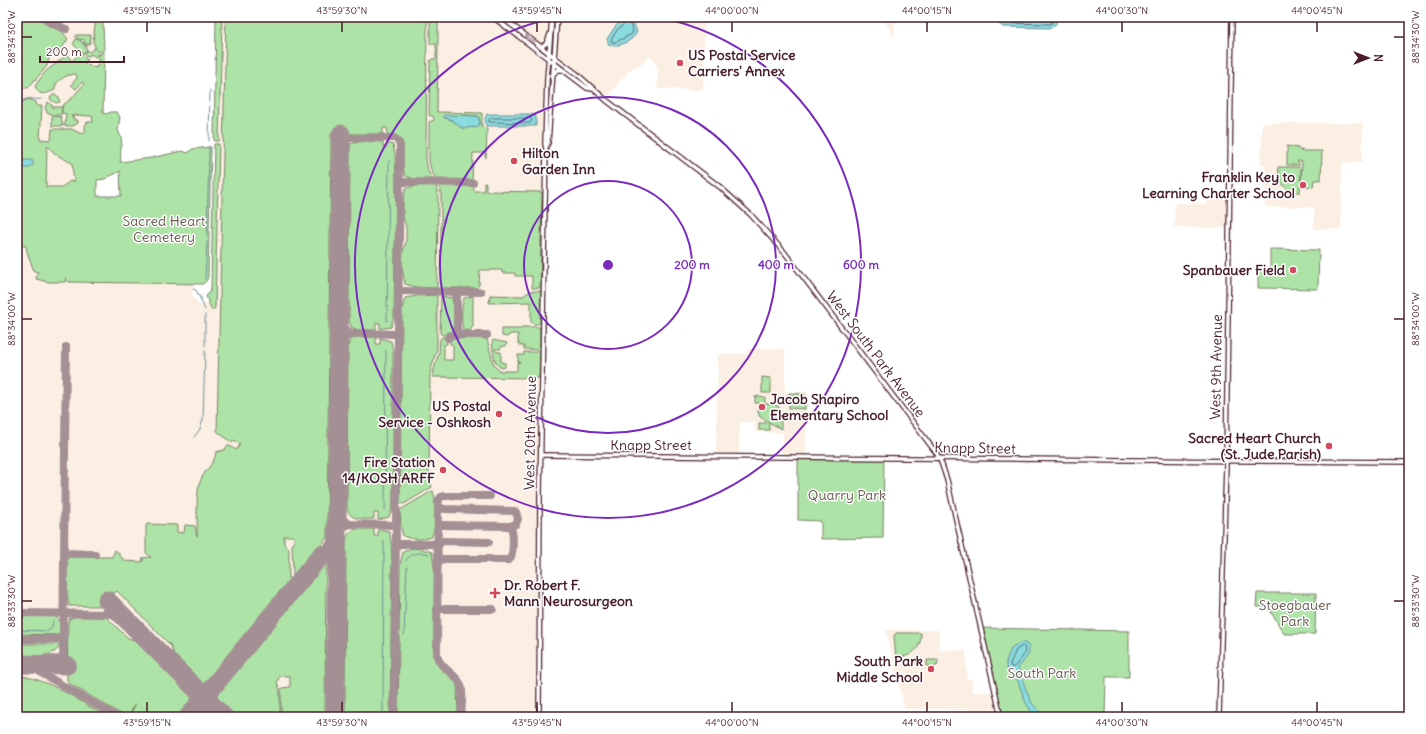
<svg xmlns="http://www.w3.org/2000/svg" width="1426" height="734" viewBox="0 0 1426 734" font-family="Delius,sans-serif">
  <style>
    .built { fill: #fbefe3 }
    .green { fill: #ade3a6; stroke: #7c8168; fill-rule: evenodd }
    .water { fill: #89dbdf; stroke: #709097 }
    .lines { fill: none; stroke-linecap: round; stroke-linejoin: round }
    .shore { stroke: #636a73; stroke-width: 1 }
    .stream { stroke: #709097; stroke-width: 1 }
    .taxiway { stroke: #a48f95; stroke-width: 8 }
    .runway { stroke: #a48f95; stroke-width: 19 }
    .secondary-casing { stroke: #4a1f2b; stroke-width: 6 }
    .primary-casing { stroke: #4a1f2b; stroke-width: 6 }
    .secondary { stroke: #fff; stroke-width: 3.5 }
    .primary { stroke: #fff; stroke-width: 3.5 }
    .oneway { stroke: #ae9aa0 }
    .ticks { fill: none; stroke: #4a1f2b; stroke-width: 1.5 }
    .ring { fill: none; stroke: #7b2cbf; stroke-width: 2 }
    .poi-dot { fill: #d1495b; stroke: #fff; stroke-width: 1.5 }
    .labels { text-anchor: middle; stroke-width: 3; stroke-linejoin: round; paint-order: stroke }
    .poi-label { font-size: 14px; font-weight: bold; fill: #4a1f2b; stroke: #fff; text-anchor: end }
    .park-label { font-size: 14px; fill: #685a50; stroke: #fff }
    .street-label { font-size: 14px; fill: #4a1f2b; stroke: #fff }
    .centre { fill: #7b2cbf; stroke: #fff; stroke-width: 2 }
    .ring-label { font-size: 12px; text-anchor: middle; font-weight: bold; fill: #7b2cbf; stroke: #fff; stroke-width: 3; stroke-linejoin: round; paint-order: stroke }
    .neatline { fill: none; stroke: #4a1f2b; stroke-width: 1.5 }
    .ticks-label { font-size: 10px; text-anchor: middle; fill: #4a1f2b }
  </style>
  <rect width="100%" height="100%" fill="#fff"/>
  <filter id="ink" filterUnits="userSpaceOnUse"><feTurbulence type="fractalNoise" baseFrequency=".025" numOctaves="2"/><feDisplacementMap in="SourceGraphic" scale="8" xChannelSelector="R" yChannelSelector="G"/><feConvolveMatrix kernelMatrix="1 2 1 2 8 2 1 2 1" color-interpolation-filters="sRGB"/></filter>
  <g filter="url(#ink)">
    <g class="built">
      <polygon points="17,17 96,17 93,42 101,52 104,50 103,163 117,174 109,176 105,179 97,180 97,195 118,283 193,284 192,294 199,305 202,305 208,301 206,296 210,292 211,288 216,17 490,17 545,61 546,67 543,145 537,508 536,717 17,717"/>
      <polygon points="505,17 549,17 547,38 545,43 542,44 537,42"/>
      <polygon points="557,17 705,17 703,90 657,89 658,68 650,56 647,60 628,71 608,97 554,52"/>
      <polygon points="881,17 895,17 895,37"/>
      <polygon points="1407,17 1409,17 1409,100 1405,99"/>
      <polygon points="1262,123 1363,123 1362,163 1342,163 1341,229 1314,229 1314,207 1265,207 1265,164 1261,164"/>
      <polygon points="1208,194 1229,195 1229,228 1174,227 1175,203 1207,204"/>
      <polygon points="748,349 785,349 785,392 807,392 806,454 782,454 783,433 755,432 755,422 740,422 739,453 717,453 716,452 718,354 747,354"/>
      <polygon points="887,630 939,630 939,650 966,650 967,679 972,679 972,692 992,692 996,710 905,709 886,632"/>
    </g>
    <g class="green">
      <polygon points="17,17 42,17 49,24 60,29 68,39 60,51 54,52 50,55 47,66 28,88 22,88 20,81 17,82"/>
      <path d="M45 17H64L65 21 60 25C54 25 49 22 45 17Z"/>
      <path d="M96 17H106L103 24 104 50 101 52 97 50 99 56 100 54 104 52 103 113 106 114 111 112H117L120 117 118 130 121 137 122 146C119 151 122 156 120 162L151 158 182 151 188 153 192 149 211 147 208 276 207 280 203 284 69 282 66 277 65 282H48L36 279 38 272 34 271 27 252 26 246 17 245V104L29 99 36 102 37 106H42L40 139 51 140 52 129H72L79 133H85V126L87 122H93L92 116 74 115 73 117 72 115V118H74V120H78V123L73 126H64V125L65 124 66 114 62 113V106L72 98 84 84 82 82 76 89 71 85 77 78 76 74C67 74 54 81 55 90 47 93 39 98 35 86L45 72 67 55 72 61 80 53 87 60 85 64 96 68 100 59 90 54 88 57 83 54 88 50 90 52 94 48 96 49 93 42ZM47 146 52 150 55 154 72 163 74 182 70 181 62 187H46ZM120 171 121 196H97V180L105 179C110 175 115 175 120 171Z"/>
      <polygon points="216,17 222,17 219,141 216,141 214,140"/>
      <path d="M226 17H427L426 159 428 171 433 180 415 179 405 176 403 167 402 141 397 136 388 135 387 128H383V134H331L327 538 294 579 293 574 292 545 294 543V536H284V544L289 548V584L207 682 206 684H201L175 658 171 646 117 591 100 606H69L67 594V557H112L115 550 119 553V556L124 559V561L142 562V560H144L142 558 151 557 146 553V526L147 524 177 525V532L184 533 185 525 195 526 197 536C198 519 195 497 200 482 203 471 216 463 216 452L224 450 228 445 236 450 240 445 234 440 232 443 217 431Z"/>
      <polygon points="430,17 438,17 438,49 436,49 436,44 431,44 430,42"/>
      <polygon points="76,35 91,35 90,43 86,46 85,45 87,44 86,43 84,44 83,42 85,41 83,39 82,40 76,38"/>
      <polygon points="76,39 81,41 87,49 83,54 73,44"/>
      <path d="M438 50 437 112 482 113V127L487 128 486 158 485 157V153H473L472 181 437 180 432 173 429 162V122L434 120V117L429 115 430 61 432 59H436V51ZM467 115 478 116 480 121 478 127 462 128 452 120 445 118 444 116Z"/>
      <polygon points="53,95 56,95 59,97 60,102 56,103 51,100 50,98"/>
      <polygon points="48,102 52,105 52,107 61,107 62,106 61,115 53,115 52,114 47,113 45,107"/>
      <polygon points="52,116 61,117 63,126 52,126"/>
      <polygon points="370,141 383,142 383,147 387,147 387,143 393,145 395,155 396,178 394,316 391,327 380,329 380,323 376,323 376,330 358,330 351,327 349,321 350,144 358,142"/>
      <polygon points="214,144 219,144 215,308 212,311 206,296 210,292 211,288"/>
      <polygon points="1287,146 1298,148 1301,152 1302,149 1303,151 1322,151 1321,180 1314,180 1313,187 1301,186 1302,162 1300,161 1297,161 1300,165 1287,165"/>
      <path d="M1278 167H1299L1301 169 1300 192C1284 193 1279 181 1278 167Z"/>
      <polygon points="484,183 486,183 486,191 542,192 540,288 532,288 532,276 515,276 515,273 502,273 502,270 480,270 479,285 476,288 440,288 441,222 444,222 444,220 441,220 441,193 439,185 473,185 474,191 484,191"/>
      <polygon points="436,185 438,197 437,288 416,287 405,284 403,274 402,263 403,251 406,241 406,227 403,217 403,200 406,188 415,186"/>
      <polygon points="1270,249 1319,250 1318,288 1317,289 1258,288 1258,269 1270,269"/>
      <path d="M530 291H541L540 323C537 325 533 325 531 322V302L489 303 490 295 523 296Z"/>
      <polygon points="437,295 437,348 430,373 429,474 432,487 404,504 400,503 402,309 405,298 416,296"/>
      <polygon points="441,296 452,298 454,308 454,333 446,333 446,335 442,335 440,333"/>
      <path d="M473 296V326L470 331 463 330C461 318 461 310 464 298Z"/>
      <polygon points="522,327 540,327 540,350 524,349 524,346 520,346 520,344 518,344 518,334 511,334 507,337 502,336 502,329 521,329"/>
      <path d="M356 337H376V344H380V338L391 341 393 351V505L389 517 378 520V513H374V519C363 519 351 521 347 509L348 346 350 340Z"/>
      <polygon points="442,337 446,337 447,344 444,345 444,360 453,360 453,345 450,344 451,337 487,339 494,366 500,371 517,371 517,363 520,362 518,362 518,355 524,355 524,352 540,352 539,378 433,377 434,369 439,352 440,339"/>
      <path d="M493 340 507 343 506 346H502L500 349H494L497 352H501V362L505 363V367L503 368C493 367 493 350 492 342Z"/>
      <polygon points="762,377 771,378 771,393 762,393"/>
      <polygon points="789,393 805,394 805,409 789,408"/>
      <polygon points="758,396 765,397 765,404 774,404 779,407 779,412 781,413 781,429 760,417 758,413 759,403 755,403 755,397"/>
      <rect x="759" y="423" width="10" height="7"/>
      <polygon points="798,457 884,457 883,538 821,539 821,521 798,520"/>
      <path d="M432 491H433C438 505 436 523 432 537 421 540 414 540 403 536L401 528 400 510Z"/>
      <polygon points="355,529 374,529 374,536 378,536 378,529 389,531 391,541 392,564 390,717 345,717 346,539 349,533"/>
      <polygon points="412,548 422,549 432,552 435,574 434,656 437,662 457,684 458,717 398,717 400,565 403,552"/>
      <polygon points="326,560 325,717 281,717 281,690 282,688 290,687 290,676 280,676 277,682 280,690 280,717 233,717 213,697"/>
      <polygon points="1257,593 1316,593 1315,634 1284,634 1268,607 1256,607"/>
      <polygon points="17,615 54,615 60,621 60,633 59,635 17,634"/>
      <path d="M75 616 106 617 128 638 138 641 193 695C195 702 185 713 179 717H129L136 703 128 717H126L70 684 67 680 68 624 69 619Z"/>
      <polygon points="981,628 1129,631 1129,677 1106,677 1105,717 1001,717"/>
      <path d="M896 633H921C922 649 911 657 896 658L894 636Z"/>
      <path d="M17 644H58L60 645C54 660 30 655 17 655Z"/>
      <polygon points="927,660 938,660 937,666 927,666"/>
      <path d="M17 675C51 680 78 700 107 717H17Z"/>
      <polygon points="205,710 208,710 215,717 197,717 201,712"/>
    </g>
    <g class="water">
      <path d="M631 17 637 32C633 41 618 48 609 45L607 39C613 30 618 19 631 17Z"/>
      <polygon points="996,17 1056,17 1056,24 1051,28 1003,27 999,24"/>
      <polygon points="487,114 533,114 536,116 536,126 486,126 485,119"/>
      <polygon points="444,115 478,116 480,123 478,127 462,128 452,120 443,117"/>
      <polygon points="23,160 29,160 33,161 33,165 28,168 17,168 17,161"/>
      <path d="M1022 642 1025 643 1029 646V654L1018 668C1023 680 1026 692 1032 703 1036 710 1042 711 1045 717H1032L1033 714 1026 703 1017 679 1007 669 1006 666V661L1012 647Z"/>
    </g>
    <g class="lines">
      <g class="shore">
        <polyline points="1000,17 1004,23 1050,24 1052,23 1052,17"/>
        <polyline points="1006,17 1007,18 1045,19 1047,17"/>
        <polygon points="627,22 629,22 633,31 632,34 616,42 612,42 611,40 617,30"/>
        <polygon points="491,118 530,118 532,120 531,122 529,123 489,122 489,120"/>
        <polygon points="1023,646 1025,648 1024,655 1014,667 1011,667 1010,664 1016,650"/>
      </g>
      <g class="stream">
        <path d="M20 102C30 95 32 101 41 99"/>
        <polyline points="209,141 210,90"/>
        <polyline points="207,237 209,146"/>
        <polyline points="205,279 207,242"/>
        <polyline points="193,289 196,290 201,300"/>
        <polyline points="201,297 201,300 205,310"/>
        <polyline points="387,321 389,161"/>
        <polyline points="205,346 205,315"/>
        <polyline points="194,437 200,429 203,420 205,351"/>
        <polyline points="425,451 426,452"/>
        <polyline points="385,510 386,350"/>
        <path d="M406 561C410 552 420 552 429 554"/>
        <polyline points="17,630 48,631 52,627 53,621"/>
        <polyline points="404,635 407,567"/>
        <polyline points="383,717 384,541"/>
      </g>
      <g class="taxiway">
        <polyline points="44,17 50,23 66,29"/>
        <polyline points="341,138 394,138 397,140 400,145 394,717"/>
        <polyline points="399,182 473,183"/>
        <polyline points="398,291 481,292"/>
        <polyline points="452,292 457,297 457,328 458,332 462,335"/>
        <path d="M339 310C340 322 341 328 352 333"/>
        <polyline points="339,333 398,334"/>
        <polyline points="448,338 451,335 487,335"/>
        <path d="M339 357C340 346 340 338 352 334"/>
        <path d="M337 506C339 515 342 521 350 524"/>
        <polyline points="337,524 396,525"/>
        <polyline points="438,525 510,526 516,524 518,519 516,512 513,511 444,509 441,508 438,504"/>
        <path d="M337 544C338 534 340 527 350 524"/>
        <polyline points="396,544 431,544 437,543"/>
        <polyline points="437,547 440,543 443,541 489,542"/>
        <polyline points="65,553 95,554"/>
        <polyline points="322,554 337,535"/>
        <path d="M437 565 440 560 444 559H489L494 560H509C514 556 514 531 510 526"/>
        <polyline points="437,609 493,609"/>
        <polyline points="17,613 118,614 125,618"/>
        <polyline points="17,639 64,639"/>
        <polyline points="30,664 43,674 117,717"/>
        <polyline points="63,665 66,347"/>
        <path d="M461 717C461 708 464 694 461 685 456 673 440 669 437 656L438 501 441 497 444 496H490"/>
      </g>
      <g class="runway">
        <polyline points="107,600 224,717"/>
        <polyline points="17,664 67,665"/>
        <polyline points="188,717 322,554"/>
        <polyline points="335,717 341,134"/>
      </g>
      <g class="secondary-casing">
        <g id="secondary">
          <polyline points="546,147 548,143 557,17"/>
          <polyline points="541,455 1257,461 1409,462"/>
          <polyline points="539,717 540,492 546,149 545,144 547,78 552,17"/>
          <polyline points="1219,717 1226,464 1232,17"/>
        </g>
      </g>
      <g class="primary-casing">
        <g id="primary">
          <polyline points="493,17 587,88 592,89"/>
          <polyline points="501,17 577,74 606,100 720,187 751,215 785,253 937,454 941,462 947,480 1001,717"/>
          <polyline points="540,47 546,44 552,30"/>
          <polyline points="552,75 558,70 562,70"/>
        </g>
      </g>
      <use href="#secondary" class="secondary"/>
      <use href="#primary" class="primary"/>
    </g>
    <defs><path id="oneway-shaft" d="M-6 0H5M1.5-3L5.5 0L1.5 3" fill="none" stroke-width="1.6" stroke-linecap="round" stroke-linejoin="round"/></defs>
    <use class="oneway" href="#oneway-shaft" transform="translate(530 39) rotate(-142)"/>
  </g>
  <path class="ticks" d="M147 22V32M342 22V32M537 22V32M732 22V32M927 22V32M1122 22V32M1317 22V32M22 37H32M1394 37H1404M22 319H32M1394 319H1404M22 601H32M1394 601H1404M147 702V712M342 702V712M537 702V712M732 702V712M927 702V712M1122 702V712M1317 702V712"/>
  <g class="ring">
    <circle cx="608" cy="265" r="84"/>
    <circle cx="608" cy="265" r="168"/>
    <path d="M658 17A253 253 0 1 1 558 17"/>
  </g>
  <g class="poi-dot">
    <circle cx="680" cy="63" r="4"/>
    <circle cx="514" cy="161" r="4"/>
    <circle cx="1303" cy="185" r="4"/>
    <circle cx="1293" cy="270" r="4"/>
    <circle cx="762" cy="407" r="4"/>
    <circle cx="499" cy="414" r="4"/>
    <circle cx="1329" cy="446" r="4"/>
    <circle cx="443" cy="470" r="4"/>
    <path d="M493 587h4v4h4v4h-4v4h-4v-4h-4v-4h4z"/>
    <circle cx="931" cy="669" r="4"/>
  </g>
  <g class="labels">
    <g class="poi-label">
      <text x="688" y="60" text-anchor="start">US Postal Service<tspan x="688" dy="16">Carriers' Annex</tspan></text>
      <text x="522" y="158" text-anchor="start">Hilton<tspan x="522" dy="16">Garden Inn</tspan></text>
      <text x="1295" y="182">Franklin Key to<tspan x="1295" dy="16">Learning Charter School</tspan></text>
      <text x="1285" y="275">Spanbauer Field</text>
      <text x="770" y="404" text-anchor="start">Jacob Shapiro<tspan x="770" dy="16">Elementary School</tspan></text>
      <text x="491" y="411">US Postal<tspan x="491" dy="16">Service - Oshkosh</tspan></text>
      <text x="1321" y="443">Sacred Heart Church<tspan x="1321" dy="16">(St. Jude Parish)</tspan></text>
      <text x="435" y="467">Fire Station<tspan x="435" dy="16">14/KOSH ARFF</tspan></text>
      <text x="504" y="590" text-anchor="start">Dr. Robert F.<tspan x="504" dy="16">Mann Neurosurgeon</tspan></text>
      <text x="923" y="666">South Park<tspan x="923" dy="16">Middle School</tspan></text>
    </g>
    <g class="park-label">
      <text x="164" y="226">Sacred Heart<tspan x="164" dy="16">Cemetery</tspan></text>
      <text x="847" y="500">Quarry Park</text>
      <text x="1295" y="610">Stoegbauer<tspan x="1295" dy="16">Park</tspan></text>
      <text x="1042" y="678">South Park</text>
    </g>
    <g class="street-label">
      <text transform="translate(876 354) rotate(53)" y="5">West South Park Avenue</text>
      <text transform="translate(1216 367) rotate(-89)" y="5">West 9th Avenue</text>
      <text transform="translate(530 433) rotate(-89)" y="5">West 20th Avenue</text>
      <text x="651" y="450">Knapp Street</text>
      <text transform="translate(975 448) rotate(1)" y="5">Knapp Street</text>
    </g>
  </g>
  <circle cx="608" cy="265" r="6" class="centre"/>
  <g class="ring-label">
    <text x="692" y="269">200 m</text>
    <text x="776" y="269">400 m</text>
    <text x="861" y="269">600 m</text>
  </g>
  <rect width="1426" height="734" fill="none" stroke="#fff" stroke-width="44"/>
  <g transform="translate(1368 58) rotate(90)" stroke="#ffffff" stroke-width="3" paint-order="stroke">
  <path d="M0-3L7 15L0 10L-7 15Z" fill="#4a1f2b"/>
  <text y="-6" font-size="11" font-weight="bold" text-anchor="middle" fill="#4a1f2b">N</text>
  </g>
  <path d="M40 56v6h84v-6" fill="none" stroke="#4a1f2b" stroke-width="2"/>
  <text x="46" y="56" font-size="12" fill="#4a1f2b" stroke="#ffffff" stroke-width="3" paint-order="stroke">200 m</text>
  <rect x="22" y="22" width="1382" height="690" class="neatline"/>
  <g class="ticks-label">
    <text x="147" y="14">43°59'15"N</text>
    <text x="342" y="14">43°59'30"N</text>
    <text x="537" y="14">43°59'45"N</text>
    <text x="732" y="14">44°00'00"N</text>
    <text x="927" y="14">44°00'15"N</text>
    <text x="1122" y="14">44°00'30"N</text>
    <text x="1317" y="14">44°00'45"N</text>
    <text transform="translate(1415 37) rotate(-90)" y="4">88°34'30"W</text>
    <text transform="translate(11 37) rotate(-90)" y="4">88°34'30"W</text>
    <text transform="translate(1415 319) rotate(-90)" y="4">88°34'00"W</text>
    <text transform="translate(11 319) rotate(-90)" y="4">88°34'00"W</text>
    <text transform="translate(1415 601) rotate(-90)" y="4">88°33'30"W</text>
    <text transform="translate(11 601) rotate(-90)" y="4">88°33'30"W</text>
    <text x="147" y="726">43°59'15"N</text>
    <text x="342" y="726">43°59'30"N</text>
    <text x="537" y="726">43°59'45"N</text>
    <text x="732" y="726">44°00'00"N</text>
    <text x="927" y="726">44°00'15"N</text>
    <text x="1122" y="726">44°00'30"N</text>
    <text x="1317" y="726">44°00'45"N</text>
  </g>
</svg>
